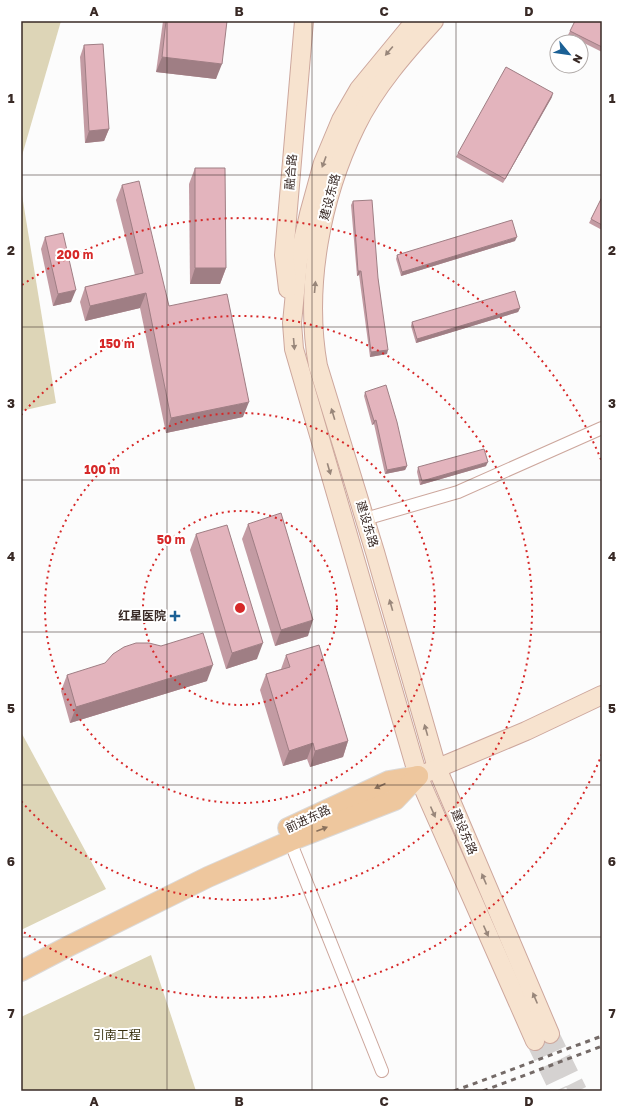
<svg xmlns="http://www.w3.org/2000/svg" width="623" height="1112" viewBox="0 0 623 1112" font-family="'Golos Text','Noto Sans SC',sans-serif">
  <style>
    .green { fill: #ddd5b7 }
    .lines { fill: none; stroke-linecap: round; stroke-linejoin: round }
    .secondary-tunnel { stroke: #d5d2d1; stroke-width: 18; stroke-dasharray: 18 9; stroke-linecap: butt }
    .minor-casing { stroke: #cda79d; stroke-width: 14 }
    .secondary-casing { stroke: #cda79d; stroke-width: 20 }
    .primary-casing { stroke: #dbd9d8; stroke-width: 22 }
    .minor { stroke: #fff; stroke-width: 12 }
    .secondary { stroke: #f7e3cf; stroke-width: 18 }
    .primary { stroke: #eec79e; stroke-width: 20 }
    .rail { stroke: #746a67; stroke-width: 3; stroke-dasharray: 5 5; stroke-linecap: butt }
    .wall { fill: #c39ba3 }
    .shaded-wall { fill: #9f7e84 }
    .building { fill: #e3b4bd; stroke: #9f7e84 }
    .oneway { fill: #98867a }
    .oneway2 { fill: #8a715c }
    .grid { fill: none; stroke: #392a26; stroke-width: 1; stroke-opacity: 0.55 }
    .ring { fill: none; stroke: #d62828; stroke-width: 2; stroke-dasharray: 2 4 }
    .poi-dot { fill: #1b6095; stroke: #fff; stroke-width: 1.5 }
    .labels { text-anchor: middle; stroke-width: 4; stroke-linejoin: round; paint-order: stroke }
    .street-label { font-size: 12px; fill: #392a26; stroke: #fff }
    .poi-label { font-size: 12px; font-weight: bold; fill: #392a26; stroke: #fff; text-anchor: end }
    .park-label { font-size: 12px; fill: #372f0d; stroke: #fff }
    .centre { fill: #d62828; stroke: #fff; stroke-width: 2 }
    .ring-label { font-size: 12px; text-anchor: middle; font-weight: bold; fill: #d62828; stroke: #fff; stroke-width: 4; stroke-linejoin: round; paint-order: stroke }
    .neatline { fill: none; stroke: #392a26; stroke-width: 1.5 }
    .grid-label { font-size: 13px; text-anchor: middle; font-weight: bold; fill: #392a26 }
  </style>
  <rect width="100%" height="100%" fill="#fcfcfc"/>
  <g class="green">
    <polygon points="21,21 61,21 21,159"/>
    <polygon points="21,189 56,403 21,411"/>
    <polygon points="21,732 106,889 21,930"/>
    <polygon points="151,955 196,1091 21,1091 21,1017"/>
  </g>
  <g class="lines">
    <g class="secondary-tunnel">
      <polyline points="550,1034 578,1091"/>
      <polyline points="535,1041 559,1091"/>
    </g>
    <g class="minor-casing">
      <g id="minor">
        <polyline points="365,519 458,492 602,428"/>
        <polyline points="290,841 382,1071"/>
      </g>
    </g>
    <g class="secondary-casing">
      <g id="secondary">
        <polyline points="415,21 359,89 341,120 323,163 309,214 298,262 292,323 294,349 418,776 535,1041"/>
        <path d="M434 21C405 53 375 87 356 126 321 197 304 287 318 366L375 552 437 768 550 1034"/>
        <polyline points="288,289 284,255 304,21"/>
        <polyline points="426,773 526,731 602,695"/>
      </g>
    </g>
    <g class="primary-casing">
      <g id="primary">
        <polyline points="288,828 389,781 418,776"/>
        <polyline points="21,971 69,946 208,877 290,841 395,800 418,776"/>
      </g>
    </g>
    <use href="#minor" class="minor"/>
    <use href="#secondary" class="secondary"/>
    <use href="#primary" class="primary"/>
    <g class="rail">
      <polyline points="454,1091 602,1036"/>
      <polyline points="483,1091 602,1046"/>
    </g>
  </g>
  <g class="wall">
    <polygon points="163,21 227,21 216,79 156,72"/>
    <polygon points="602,21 602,52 568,35 570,31"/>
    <polygon points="84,45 109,129 104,141 85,143 80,57"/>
    <polygon points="552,97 503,183 456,157 458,153"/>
    <polygon points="195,168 226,268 220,284 190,284 189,184"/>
    <polygon points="122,185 169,306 243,417 166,433 140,308 85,321 80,302 85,287 135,275 116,200"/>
    <polygon points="602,197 602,230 589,223"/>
    <polygon points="353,201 378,278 387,354 370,357 359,275 357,276 351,205"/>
    <polygon points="45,237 71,302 53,306 41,249"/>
    <polygon points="515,241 401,276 396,259 397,255"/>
    <polygon points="520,308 518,312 416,343 411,326 412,322"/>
    <polygon points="365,392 407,466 405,470 385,474 374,424 372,425 364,396"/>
    <polygon points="486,466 420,485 417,472 418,467"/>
    <polygon points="248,524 308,636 275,646 242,539"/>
    <polygon points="196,534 257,659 226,669 190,550"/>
    <polygon points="286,655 348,741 343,757 310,767 307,759 283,766 260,690 266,674 281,669"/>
    <polygon points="67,675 207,681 70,723 61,691"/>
  </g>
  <g class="shaded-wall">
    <polygon points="162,57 222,64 216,79 156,72"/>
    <polygon points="553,93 552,97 503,183 505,179"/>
    <polygon points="109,129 104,141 85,143 89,131"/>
    <polygon points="517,237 515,241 401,276 402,272"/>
    <polygon points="195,268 226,268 220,284 190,284"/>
    <polygon points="358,271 361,271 359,275 357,276"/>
    <polygon points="76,290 71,302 53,306 58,294"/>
    <polygon points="146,293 140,308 85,321 90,306"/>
    <polygon points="520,308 518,312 416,343 417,339"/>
    <polygon points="388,350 387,354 370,357 371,352"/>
    <polygon points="249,402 243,417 166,433 171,418"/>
    <polygon points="376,420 374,424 372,425 374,421"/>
    <polygon points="488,462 486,466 420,485 422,481"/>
    <polygon points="407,466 405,470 385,474 387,470"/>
    <polygon points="313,620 308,636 275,646 281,630"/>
    <polygon points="263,643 257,659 226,669 232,653"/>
    <polygon points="213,665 207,681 70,723 76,707"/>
    <polygon points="348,741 343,757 310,767 315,751"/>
    <polygon points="313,743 307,759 283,766 289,751"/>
  </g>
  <g class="building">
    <polygon points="166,21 227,21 222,64 162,57"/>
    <polygon points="575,21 602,21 602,47 570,31"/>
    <polygon points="103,44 109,129 89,131 84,45"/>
    <polygon points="506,67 553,93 505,179 458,153"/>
    <polygon points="195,168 225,168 226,268 195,268"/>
    <polygon points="139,181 169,306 227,294 249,402 171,418 146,293 90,306 85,287 143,273 122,185"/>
    <polygon points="602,197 602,225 591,219"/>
    <polygon points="372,200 378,278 388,350 371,352 361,271 358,271 353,201"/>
    <polygon points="512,220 517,237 402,272 397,255"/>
    <polygon points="63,233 76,290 58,294 45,237"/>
    <polygon points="515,291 520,308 417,339 412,322"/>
    <polygon points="386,385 397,422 407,466 387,470 376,420 374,421 365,392"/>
    <polygon points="484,449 488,462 422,481 418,467"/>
    <polygon points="281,513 313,620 281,630 248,524"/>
    <polygon points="227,525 263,643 232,653 196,534"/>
    <polygon points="203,633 213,665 76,707 67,675 105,663 113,654 124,647 136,643 149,643 161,646"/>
    <polygon points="319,645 348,741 315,751 313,743 289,751 266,674 290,667 286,655"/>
  </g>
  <defs><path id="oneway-solid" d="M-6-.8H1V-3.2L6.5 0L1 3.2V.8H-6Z"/></defs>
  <g class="oneway">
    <use href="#oneway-solid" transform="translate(389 51) rotate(130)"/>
    <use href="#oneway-solid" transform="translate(324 162) rotate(110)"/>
    <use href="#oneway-solid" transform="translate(315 287) rotate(-85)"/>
    <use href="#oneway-solid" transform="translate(294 344) rotate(85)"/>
    <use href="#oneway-solid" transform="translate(333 414) rotate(-107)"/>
    <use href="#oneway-solid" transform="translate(329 469) rotate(74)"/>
    <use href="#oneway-solid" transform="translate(391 605) rotate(-106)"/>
    <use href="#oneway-solid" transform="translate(426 730) rotate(-106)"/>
    <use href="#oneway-solid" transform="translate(433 812) rotate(66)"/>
    <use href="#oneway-solid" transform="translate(484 879) rotate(-113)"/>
    <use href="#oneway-solid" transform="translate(486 931) rotate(66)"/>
    <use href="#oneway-solid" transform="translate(535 998) rotate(-113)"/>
  </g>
  <g class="oneway2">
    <use href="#oneway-solid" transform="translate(380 786) rotate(155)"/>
    <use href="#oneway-solid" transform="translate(322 829) rotate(-21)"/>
  </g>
  <path class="grid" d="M167 21V1091M312 21V1091M456 21V1091M21 175H602M21 327H602M21 480H602M21 632H602M21 785H602M21 937H602"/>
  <g class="ring">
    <circle cx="240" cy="608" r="97"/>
    <circle cx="240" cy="608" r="195"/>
    <path d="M21 415A292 292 0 1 1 21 801"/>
    <path d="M602 754A390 390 0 0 1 22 931M22 285A390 390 0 0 1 602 462"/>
  </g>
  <path class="poi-dot" d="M173 610h4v4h4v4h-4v4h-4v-4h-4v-4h4z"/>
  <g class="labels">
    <g class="street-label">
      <text transform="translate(291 172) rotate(-85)" y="4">融合路</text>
      <text transform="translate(330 197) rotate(-75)" y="4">建设东路</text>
      <text transform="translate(367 524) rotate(73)" y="4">建设东路</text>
      <text transform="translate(308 819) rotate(-25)" y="4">前进东路</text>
      <text transform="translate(464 832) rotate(67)" y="4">建设东路</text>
    </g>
    <g class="poi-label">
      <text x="166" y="620">红星医院</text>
    </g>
    <g class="park-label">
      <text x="117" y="1039">引南工程</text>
    </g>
  </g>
  <circle cx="240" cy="608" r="6" class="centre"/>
  <g class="ring-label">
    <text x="75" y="259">200 m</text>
    <text x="117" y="348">150 m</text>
    <text x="102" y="474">100 m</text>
    <text x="171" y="544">50 m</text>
  </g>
  <rect width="623" height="1112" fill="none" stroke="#ffffff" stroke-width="44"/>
  <g transform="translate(569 54) rotate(119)"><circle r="19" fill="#ffffff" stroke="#b0aaa8"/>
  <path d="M0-3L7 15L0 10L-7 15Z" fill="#1b6095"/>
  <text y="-6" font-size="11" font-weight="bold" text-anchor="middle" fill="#392a26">N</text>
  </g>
  <rect x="22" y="22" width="579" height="1068" class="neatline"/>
  <g class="grid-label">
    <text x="94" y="16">A</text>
    <text x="239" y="16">B</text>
    <text x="384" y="16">C</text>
    <text x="529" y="16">D</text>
    <text x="11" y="103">1</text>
    <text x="612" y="103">1</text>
    <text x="11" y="255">2</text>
    <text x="612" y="255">2</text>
    <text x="11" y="408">3</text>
    <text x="612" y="408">3</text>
    <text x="11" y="561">4</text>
    <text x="612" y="561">4</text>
    <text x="11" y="713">5</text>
    <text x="612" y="713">5</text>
    <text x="11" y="866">6</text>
    <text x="612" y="866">6</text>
    <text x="11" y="1018">7</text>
    <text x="612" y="1018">7</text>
    <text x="94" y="1106">A</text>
    <text x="239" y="1106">B</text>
    <text x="384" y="1106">C</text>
    <text x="529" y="1106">D</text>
  </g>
</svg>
